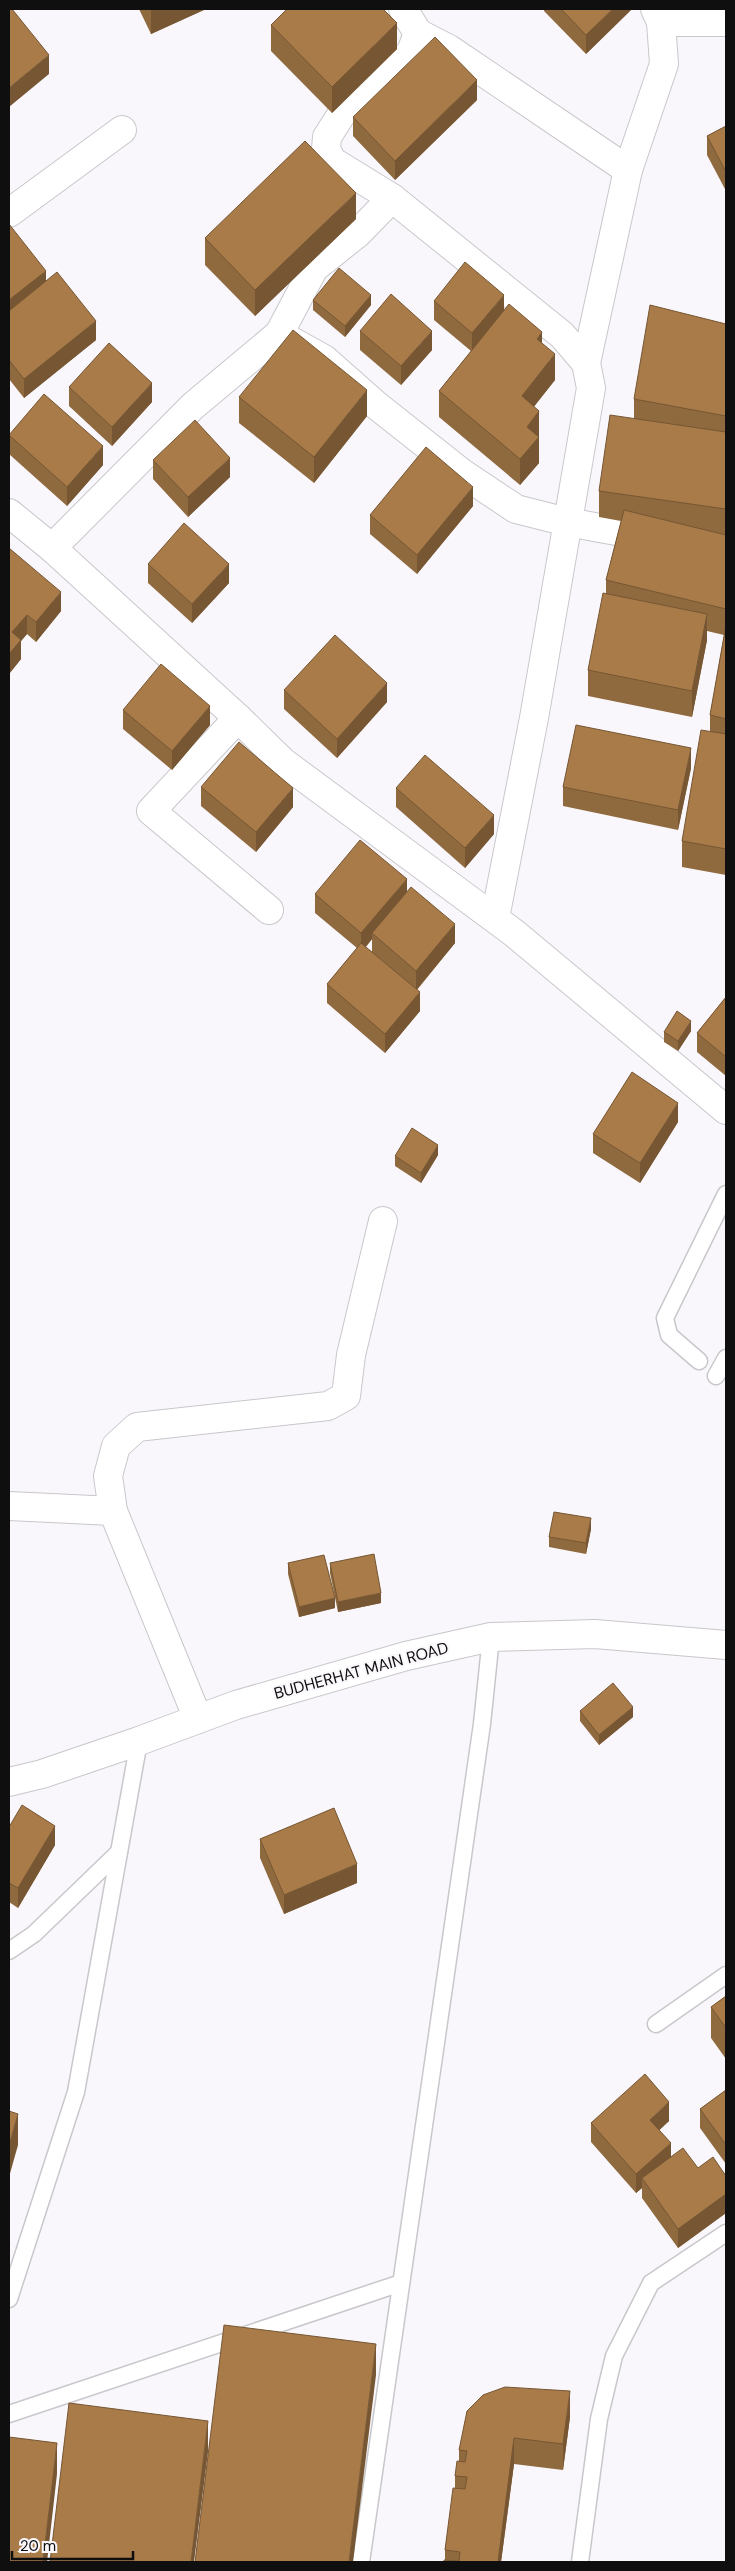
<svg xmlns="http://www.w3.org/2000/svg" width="735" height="2571" viewBox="0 0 735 2571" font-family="'DM Sans',sans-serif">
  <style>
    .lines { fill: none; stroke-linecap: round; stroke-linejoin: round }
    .service-casing { stroke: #c8c7cb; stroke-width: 19 }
    .minor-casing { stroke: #c8c7cb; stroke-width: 30 }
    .service { stroke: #fff; stroke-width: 16 }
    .minor { stroke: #fff; stroke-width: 28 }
    .wall { fill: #906a3f; fill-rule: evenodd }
    .shaded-wall { fill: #765633 }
    .building { fill: #a87b49; stroke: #765633 }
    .labels { text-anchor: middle; stroke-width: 4; stroke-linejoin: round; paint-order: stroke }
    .street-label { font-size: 16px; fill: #100f10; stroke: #f9f7fb }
  </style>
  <rect width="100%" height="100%" fill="#f9f7fb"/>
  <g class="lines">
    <g class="service-casing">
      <g id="service">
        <polyline points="699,1361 669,1335 665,1318 726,1194"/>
        <polyline points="716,1376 726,1358"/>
        <polyline points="9,1951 34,1934 119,1852"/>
        <polyline points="656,2024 726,1975"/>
        <polyline points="9,2299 76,2092 139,1741"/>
        <polyline points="9,2414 401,2283"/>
        <polyline points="361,2562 482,1724 491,1637"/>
        <polyline points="580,2562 599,2419 614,2356 651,2283 726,2233"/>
      </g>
    </g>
    <g class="minor-casing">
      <g id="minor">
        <polyline points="403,9 418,33 411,52 380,86 343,112 327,137 326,149 332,161 392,198 562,335 586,363 591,388 534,718 495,918"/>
        <polyline points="661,22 726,22"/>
        <polyline points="418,33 449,49 628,170"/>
        <polyline points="9,213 122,130"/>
        <polyline points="279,334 324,359 376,405 462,473 516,509 567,522 726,551"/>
        <polyline points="586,363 628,170 664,64 661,22 655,9"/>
        <polyline points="9,513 52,548 238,718 283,762 514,933 726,1110"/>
        <polyline points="52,548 193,406 279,334 314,268 358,233 392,198"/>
        <polyline points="238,718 151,811 269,910"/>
        <polyline points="9,1506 113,1511"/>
        <polyline points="198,1719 113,1511 108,1476 116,1446 137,1427 328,1406 346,1396 351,1355 383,1221"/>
        <polyline points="9,1782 42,1774 139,1741 236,1705 406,1656 491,1637 595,1634 726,1645"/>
      </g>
    </g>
    <use href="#service" class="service"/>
    <use href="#minor" class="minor"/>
  </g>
  <g class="wall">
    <polygon points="139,9 206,9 151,34"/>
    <polygon points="544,9 632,9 586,54 544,11"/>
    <polygon points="271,25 397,49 332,113 271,51"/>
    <polygon points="477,100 395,180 353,136 353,117"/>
    <polygon points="726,126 726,191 707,155 707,136"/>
    <polygon points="356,219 255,316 205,265 205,238"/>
    <polygon points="9,224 46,281 96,340 24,398 9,379"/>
    <polygon points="313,300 371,305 345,337 313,310"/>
    <polygon points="434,301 504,310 542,344 555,380 534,406 539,437 539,463 520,485 439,417 439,391 471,351 434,320"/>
    <polygon points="726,324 726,875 682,867 682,841 710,731 710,715 724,635 707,631 707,640 692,717 588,696 588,670 606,593 606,580 621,521 599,517 599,491 634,418 634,399"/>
    <polygon points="360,331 432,350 401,385 360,350"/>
    <polygon points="69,387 152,402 112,446 69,406"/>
    <polygon points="239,397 367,416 314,483 239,423"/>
    <polygon points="9,435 103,465 67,506 9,454"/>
    <polygon points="153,460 230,477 188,517 153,479"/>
    <polygon points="473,506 417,574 370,534 370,515"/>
    <polygon points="9,548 61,611 36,642 27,634 21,641 21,659 9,674"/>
    <polygon points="148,564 229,583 192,623 148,583"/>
    <polygon points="284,690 387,702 337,758 284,709"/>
    <polygon points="123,710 210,725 172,770 123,729"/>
    <polygon points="691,768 678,830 563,806 563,787"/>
    <polygon points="201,787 293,807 256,852 201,806"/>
    <polygon points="396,788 494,834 465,868 396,807"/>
    <path d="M407 891 455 943 417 990 420 1011 385 1053 327 1003V984L357 948 315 913V894ZM372 939V952L366 947Z"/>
    <polygon points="726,997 726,1076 697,1052 697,1033"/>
    <polygon points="691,1031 678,1051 664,1042 664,1032"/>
    <polygon points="678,1122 640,1183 593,1153 593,1134"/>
    <polygon points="438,1155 421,1183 395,1166 395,1156"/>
    <polygon points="591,1529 586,1554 549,1547 549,1537"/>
    <polygon points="288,1563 335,1608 299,1617 288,1574"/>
    <polygon points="330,1563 381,1603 338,1612 330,1573"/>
    <polygon points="580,1711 633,1717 599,1745 580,1721"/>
    <polygon points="9,1827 55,1845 18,1908 9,1902"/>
    <polygon points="260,1839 357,1883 284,1914 260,1858"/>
    <polygon points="726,1996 726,2059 711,2038 711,2007"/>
    <polygon points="726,2090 726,2164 700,2128 700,2109"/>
    <polygon points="669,2121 659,2130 671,2157 698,2168 726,2176 726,2213 678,2248 642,2198 642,2188 636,2193 591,2142 591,2123"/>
    <polygon points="570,2417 563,2470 514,2464 501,2562 444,2562 445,2560 445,2550 455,2488 455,2476 459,2461 459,2450"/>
  </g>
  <g class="shaded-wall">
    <polygon points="151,9 206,9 151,34"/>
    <polygon points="613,9 632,9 586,54 586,35"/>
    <polygon points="397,23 397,49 332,113 332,87"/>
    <polygon points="49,55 49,74 9,107 9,88"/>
    <polygon points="477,80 477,100 395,180 395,161"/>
    <polygon points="356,193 356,219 255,316 255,290"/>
    <polygon points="46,271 46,290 9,319 9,300"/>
    <polygon points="371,295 371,305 345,337 345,326"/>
    <polygon points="504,295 504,314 472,353 472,333"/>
    <polygon points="96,321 96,340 24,398 24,379"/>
    <polygon points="432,331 432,350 401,385 401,366"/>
    <polygon points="542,332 542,358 537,339"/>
    <polygon points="555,354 555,380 522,422 522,396"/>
    <polygon points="152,383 152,402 112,446 112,427"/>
    <polygon points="367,390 367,416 314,483 314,457"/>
    <polygon points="539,411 539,463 520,485 520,459 527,427"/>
    <polygon points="103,446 103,465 67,506 67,487"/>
    <polygon points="230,458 230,477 188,517 188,497"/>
    <polygon points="473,487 473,506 417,574 417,555"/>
    <polygon points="229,564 229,583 192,623 192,604"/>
    <polygon points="61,592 61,611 36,642 36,622"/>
    <polygon points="707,614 707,640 692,717 692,691"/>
    <polygon points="27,615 27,634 21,641 21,659 9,674 9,654 12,632"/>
    <polygon points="387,683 387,702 337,758 337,739"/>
    <polygon points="210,706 210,725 172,770 172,751"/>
    <polygon points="691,748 691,768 678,830 678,810"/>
    <polygon points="293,788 293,807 256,852 256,832"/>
    <polygon points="494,815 494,834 465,868 465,848"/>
    <polygon points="407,879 407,898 372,933 372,939 361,952 361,933"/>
    <polygon points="455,924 455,943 416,990 416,971"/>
    <polygon points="420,992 420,1011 385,1053 385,1034"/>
    <polygon points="691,1021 691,1031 678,1051 678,1041"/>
    <polygon points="678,1103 678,1122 640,1183 640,1163"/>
    <polygon points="438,1145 438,1155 421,1183 421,1173"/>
    <polygon points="591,1518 591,1529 586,1554 586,1543"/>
    <polygon points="381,1593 381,1603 338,1612 338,1602"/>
    <polygon points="335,1598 335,1608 299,1617 299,1607"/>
    <polygon points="633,1707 633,1717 599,1745 599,1735"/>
    <polygon points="55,1826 55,1845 18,1908 18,1888"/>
    <polygon points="357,1864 357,1883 284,1914 284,1895"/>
    <polygon points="669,2102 669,2121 650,2139 650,2120"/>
    <polygon points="18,2114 18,2145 9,2177 9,2146"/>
    <polygon points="671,2143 671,2163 642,2178 642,2188 636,2193 636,2174"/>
    <polygon points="726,2194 726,2213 678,2248 678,2229"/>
    <polygon points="376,2344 376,2375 353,2562 349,2562"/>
    <polygon points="570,2391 570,2417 563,2470 563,2444"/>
    <polygon points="208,2421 208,2452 194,2562 191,2562"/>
    <polygon points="514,2438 514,2464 501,2562 498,2562"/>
    <polygon points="57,2443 57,2474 47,2562 43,2562"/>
  </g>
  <g class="building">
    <polygon points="9,9 12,9 49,55 9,88"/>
    <polygon points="287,9 383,9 397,23 332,87 271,25"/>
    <polygon points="561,9 613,9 586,35"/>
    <polygon points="435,37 477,80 395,161 353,117"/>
    <polygon points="726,126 726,172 707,136"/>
    <polygon points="305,141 356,193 255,290 205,238"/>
    <polygon points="9,224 46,271 9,300"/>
    <polygon points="465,262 504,295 472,333 434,301"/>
    <polygon points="339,268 371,295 345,326 313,300"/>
    <polygon points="57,272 96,321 24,379 9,360 9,311"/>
    <polygon points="391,294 432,331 401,366 360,331"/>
    <polygon points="509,304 542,332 537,339 555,354 522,396 539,411 527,427 539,437 520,459 439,391"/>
    <polygon points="650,305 726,324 726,416 634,399"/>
    <polygon points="293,330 367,390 314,457 239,397"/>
    <polygon points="109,343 152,383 112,427 69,387"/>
    <polygon points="44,394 103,446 67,487 9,435"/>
    <polygon points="610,415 726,432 726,509 599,491"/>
    <polygon points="195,420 230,458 188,497 153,460"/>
    <polygon points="426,447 473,487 417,555 370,515"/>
    <polygon points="624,510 726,535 726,609 606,580"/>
    <polygon points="184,523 229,564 192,604 148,564"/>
    <polygon points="9,548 61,592 36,622 27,615 12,632 21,640 9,654"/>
    <polygon points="603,593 707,614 692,691 588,670"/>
    <polygon points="726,625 726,719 710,715"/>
    <polygon points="335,635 387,683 337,739 284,690"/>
    <polygon points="161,664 210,706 172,751 123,710"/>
    <polygon points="576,725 691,748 678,810 563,787"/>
    <polygon points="701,730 726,734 726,849 682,841"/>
    <polygon points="239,742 293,788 256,832 201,787"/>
    <polygon points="425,755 494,815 465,848 396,788"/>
    <polygon points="360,840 407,879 361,933 315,894"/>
    <polygon points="411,887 455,924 416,971 372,933"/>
    <polygon points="361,943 420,992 385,1034 327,984"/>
    <polygon points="726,997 726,1057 697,1033"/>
    <polygon points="677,1011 691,1021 678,1041 664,1032"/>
    <polygon points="632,1072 678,1103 640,1163 593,1134"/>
    <polygon points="412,1128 438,1145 421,1173 395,1156"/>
    <polygon points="554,1512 591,1518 586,1543 549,1537"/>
    <polygon points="374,1554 381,1593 338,1602 330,1563"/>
    <polygon points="324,1555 335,1598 299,1607 288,1563"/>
    <polygon points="613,1683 633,1707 599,1735 580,1711"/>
    <polygon points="22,1805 55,1826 18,1888 9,1883 9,1827"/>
    <polygon points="334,1808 357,1864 284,1895 260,1839"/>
    <polygon points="726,1996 726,2028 711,2007"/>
    <polygon points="645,2074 669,2102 650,2120 671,2143 636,2174 591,2123"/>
    <polygon points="726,2090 726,2145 700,2109"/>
    <polygon points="9,2111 18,2114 9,2146"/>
    <polygon points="683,2148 698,2168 713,2157 726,2176 726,2194 678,2229 642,2178"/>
    <polygon points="224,2325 376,2344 349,2562 195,2562"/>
    <polygon points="505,2387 570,2391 563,2444 514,2438 498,2562 444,2562 444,2560 459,2561 460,2552 445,2550 453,2488 465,2489 467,2477 455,2476 457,2461 465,2462 467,2451 459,2450 467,2411 483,2395"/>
    <polygon points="69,2403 208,2421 191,2562 50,2562"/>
    <polygon points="9,2437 57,2443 43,2562 9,2562"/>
  </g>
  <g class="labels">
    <g class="street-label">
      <text transform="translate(361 1670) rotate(-15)" y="6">BUDHERHAT MAIN ROAD</text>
    </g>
  </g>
  <rect width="735" height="2571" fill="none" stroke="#100f10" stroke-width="20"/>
  <path d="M12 2551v8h121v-8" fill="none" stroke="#100f10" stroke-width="2.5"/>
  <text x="20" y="2551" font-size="15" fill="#100f10" stroke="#f9f7fb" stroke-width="4" paint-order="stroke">20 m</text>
</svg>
